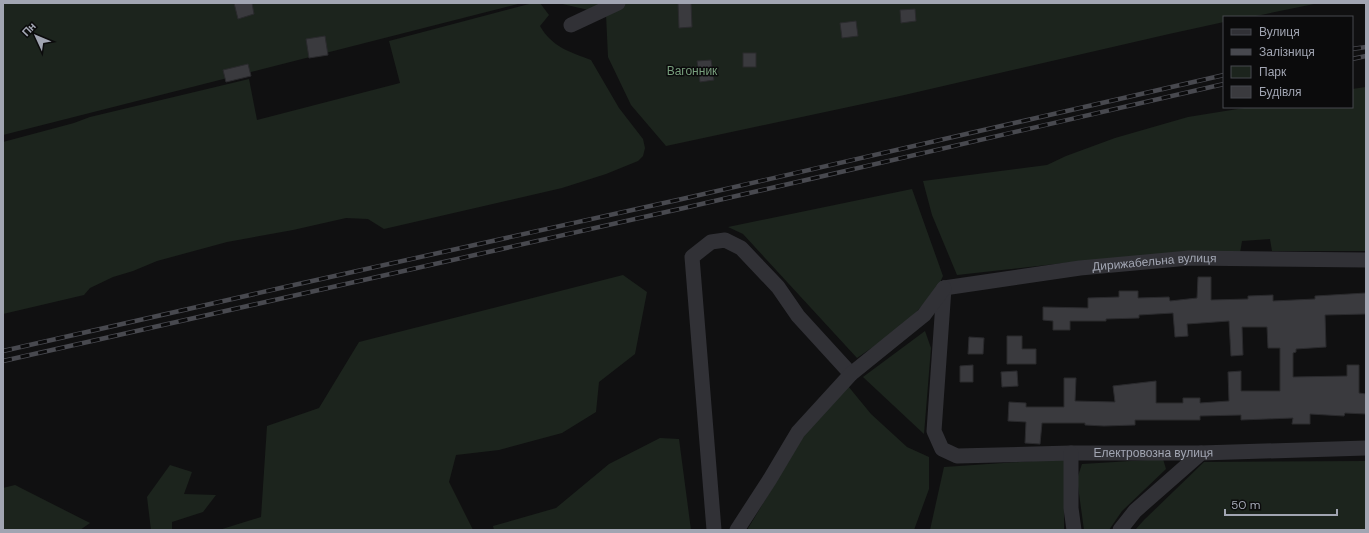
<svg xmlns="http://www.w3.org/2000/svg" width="1369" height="533" viewBox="0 0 1369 533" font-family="'DM Sans',sans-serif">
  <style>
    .green { fill: #1c241d }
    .building { fill: #3a3a3e; stroke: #2a2a2d }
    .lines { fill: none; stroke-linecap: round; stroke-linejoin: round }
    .street { stroke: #313136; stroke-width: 15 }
    .rail-casing { stroke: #48494f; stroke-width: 4.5 }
    .rail { stroke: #0b0b0c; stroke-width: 3; stroke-dasharray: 9; stroke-linecap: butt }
    .labels { text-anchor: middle; stroke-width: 3; stroke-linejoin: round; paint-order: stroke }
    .park-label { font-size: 12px; fill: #779e7c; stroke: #0b0b0c }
    .street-label { font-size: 12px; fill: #a1a5b2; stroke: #0b0b0c }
  </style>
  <rect width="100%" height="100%" fill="#101011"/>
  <g class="green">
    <polygon points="3,3 522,3 3,135"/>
    <path d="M533 3H540L549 15 540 26C552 47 570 52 591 60L619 108 643 139 645 148 643 156 638 161 606 174 562 188 384 229 368 219 346 218 293 230 227 242 157 261 133 271 113 277 90 288 84 295 3 314V142L74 123 90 117 249 79 257 120 400 83 389 41Z"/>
    <polygon points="558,3 1319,3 1251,17 1224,17 1224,22 1169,34 900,96 666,146 631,105 608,57 606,14"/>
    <polygon points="1366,87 1366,251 1272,251 1270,239 1242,241 1240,253 1073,262 957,275 932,215 923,181 1047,165 1066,156 1115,138 1188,117 1250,107 1352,107 1352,89"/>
    <polygon points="912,189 943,276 936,291 902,327 857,358 743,234 728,227"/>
    <polygon points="623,275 647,292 635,354 599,382 596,412 562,433 499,450 456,455 449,482 473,530 219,530 261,517 267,426 319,408 359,342"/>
    <polygon points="925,331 931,348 924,434 863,377"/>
    <polygon points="848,386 871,414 907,447 929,457 929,489 914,530 747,530 805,434"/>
    <polygon points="660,438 679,439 691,530 494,530 493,526 556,508 609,464"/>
    <polygon points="1064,459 1064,530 930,530 944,467"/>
    <polygon points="1163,459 1166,469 1122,511 1109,530 1084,530 1077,479 1082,464"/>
    <polygon points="1366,461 1366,530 1135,530 1144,520 1204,462"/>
    <polygon points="170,465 192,472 184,494 216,495 203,512 172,522 172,530 151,530 147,497"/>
    <polygon points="15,485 90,523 80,530 3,530 3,488"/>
  </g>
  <g class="building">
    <polygon points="234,3 252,3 254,14 238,19"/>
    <polygon points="678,3 691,3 692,27 679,28"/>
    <polygon points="915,9 916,21 901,23 900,10"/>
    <polygon points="856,21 858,36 842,38 840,23"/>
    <polygon points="325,36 328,55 309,58 306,39"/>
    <rect x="743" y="53" width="13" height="14"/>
    <polygon points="711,60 714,80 700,82 697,61"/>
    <polygon points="248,64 251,76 226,82 223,70"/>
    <polygon points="1198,277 1211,277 1211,300 1248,299 1248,296 1273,295 1273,301 1315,299 1315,296 1366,293 1366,314 1325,315 1326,347 1296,349 1296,352 1293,353 1293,377 1347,376 1347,365 1359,365 1359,393 1366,394 1366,414 1345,413 1344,416 1310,414 1310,424 1292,424 1293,418 1241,420 1241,415 1200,416 1200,420 1135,420 1135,425 1104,426 1085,425 1085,423 1042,423 1040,444 1025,443 1026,422 1008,421 1009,402 1026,403 1026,407 1064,407 1064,378 1076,378 1075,401 1115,402 1113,386 1156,381 1156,403 1183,403 1183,398 1200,398 1200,403 1229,401 1228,372 1241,371 1241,391 1280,391 1280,348 1268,348 1267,327 1242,327 1243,355 1231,356 1229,321 1187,324 1188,336 1175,337 1173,313 1139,315 1139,318 1106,319 1106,321 1070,321 1070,330 1053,330 1053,321 1043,320 1043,307 1088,308 1088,298 1119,297 1119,291 1138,291 1138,298 1169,297 1170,301 1197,298"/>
    <polygon points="1007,336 1022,336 1022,349 1036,349 1036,364 1007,364"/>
    <polygon points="969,337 984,338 983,354 968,354"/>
    <polygon points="973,365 973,382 960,382 960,366"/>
    <polygon points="1017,371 1018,386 1002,387 1001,372"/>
  </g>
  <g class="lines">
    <g class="street">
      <polyline points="571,25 618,3"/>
      <path id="s1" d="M944 288 934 431 942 449 957 456 1071 453H1201L1366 448"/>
      <path id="s2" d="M944 288 1080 268 1189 258 1366 260"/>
      <polyline points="1071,453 1071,508 1074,530"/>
      <polyline points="714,530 692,257 711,242 725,240 741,248 778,287 798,316 851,374"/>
      <polyline points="737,530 770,479 798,432 851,374 924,315 944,288"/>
      <polyline points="1120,530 1135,511 1201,453"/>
    </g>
    <g class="rail-casing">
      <g id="rail">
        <polyline points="1352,49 1366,47"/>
        <polyline points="1352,59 1366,56"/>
        <polyline points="3,351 285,287 682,199 1224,75"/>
        <polyline points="3,361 684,208 1224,84"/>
      </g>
    </g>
    <use href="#rail" class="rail"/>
  </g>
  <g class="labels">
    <g class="park-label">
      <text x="692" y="75">Вагонник</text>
    </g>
    <g class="street-label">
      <text dy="4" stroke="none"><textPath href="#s2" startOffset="212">Дирижабельна вулиця</textPath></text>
      <text dy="4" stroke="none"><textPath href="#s1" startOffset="376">Електровозна вулиця</textPath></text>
    </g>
  </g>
  <rect width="1369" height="533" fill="none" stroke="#a1a5b2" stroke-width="8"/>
  <rect x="1223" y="16" width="130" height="92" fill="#0b0b0c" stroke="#47494e"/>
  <rect x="1231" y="29" width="20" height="6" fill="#313136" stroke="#47494e"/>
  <text x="1259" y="36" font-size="12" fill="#a1a5b2">Вулиця</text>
  <rect x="1231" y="49" width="20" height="6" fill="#48494f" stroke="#47494e"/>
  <text x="1259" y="56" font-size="12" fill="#a1a5b2">Залізниця</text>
  <rect x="1231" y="66" width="20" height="12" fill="#1c241d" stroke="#47494e"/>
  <text x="1259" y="76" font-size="12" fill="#a1a5b2">Парк</text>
  <rect x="1231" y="86" width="20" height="12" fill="#3a3a3e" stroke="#47494e"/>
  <text x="1259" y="96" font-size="12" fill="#a1a5b2">Будівля</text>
  <g transform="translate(36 36) rotate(314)" stroke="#0b0b0c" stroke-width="3" paint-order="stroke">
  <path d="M0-3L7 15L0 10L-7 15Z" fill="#a1a5b2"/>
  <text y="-6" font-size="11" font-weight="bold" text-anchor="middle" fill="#a1a5b2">Пн</text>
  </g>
  <path d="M1225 509v6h112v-6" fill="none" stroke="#a1a5b2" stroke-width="2"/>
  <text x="1231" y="509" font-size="12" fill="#a1a5b2" stroke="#0b0b0c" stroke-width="3" paint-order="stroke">50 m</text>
</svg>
